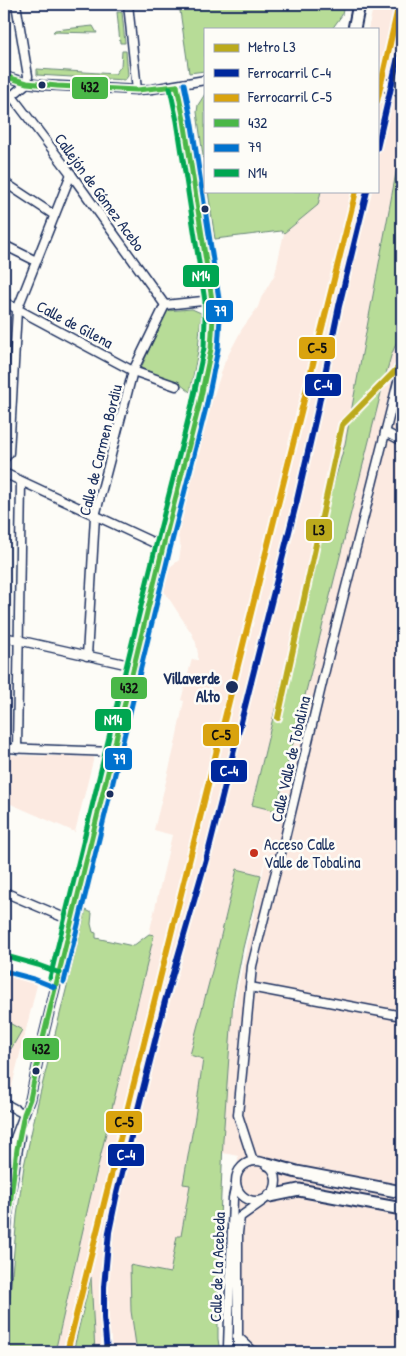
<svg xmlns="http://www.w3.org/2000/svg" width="406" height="1356" viewBox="0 0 406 1356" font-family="'Patrick Hand',sans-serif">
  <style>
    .built { fill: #fceae1 }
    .green { fill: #b7dc97; stroke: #69867a }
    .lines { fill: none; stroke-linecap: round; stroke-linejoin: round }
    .street-casing { stroke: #1b2f5e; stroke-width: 11 }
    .secondary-casing { stroke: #1b2f5e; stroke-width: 15 }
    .street { stroke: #fdfcf7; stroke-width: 8 }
    .secondary { stroke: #fdfcf7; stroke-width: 11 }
    .bus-1-casing { stroke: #fdfcf7; stroke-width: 9 }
    .bus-2-casing { stroke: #fdfcf7; stroke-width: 9 }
    .bus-3-casing { stroke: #fdfcf7; stroke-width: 9 }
    .bus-1 { stroke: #4ab747; stroke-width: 5 }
    .bus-2 { stroke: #0072ce; stroke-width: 5 }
    .bus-3 { stroke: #00a651; stroke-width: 5 }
    .rail-1-casing { stroke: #fdfcf7; stroke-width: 10 }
    .rail-2-casing { stroke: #fdfcf7; stroke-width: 10 }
    .rail-1 { stroke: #00289c; stroke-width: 6 }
    .rail-2 { stroke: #d9a30e; stroke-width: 6 }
    .metro-1-casing { stroke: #fdfcf7; stroke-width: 10 }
    .metro-1 { stroke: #bbaa1c; stroke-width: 6 }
    .bus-dot { fill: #1b2f5e; stroke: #fdfcf7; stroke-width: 2 }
    .poi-dot { fill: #c8321e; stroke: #fdfcf7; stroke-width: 2 }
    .labels { text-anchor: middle; stroke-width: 5; stroke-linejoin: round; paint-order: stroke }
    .street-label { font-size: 16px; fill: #1b2f5e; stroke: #fdfcf7 }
    .stop-label { font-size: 16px; font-weight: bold; fill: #1b2f5e; stroke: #fdfcf7; text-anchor: end }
    .poi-label { font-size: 16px; fill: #1b2f5e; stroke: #fdfcf7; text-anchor: start }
    .line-badge { stroke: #fdfcf7; stroke-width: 2 }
    .badge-label { font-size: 14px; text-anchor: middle; font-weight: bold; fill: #fff }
    .pale-badge-label { font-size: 14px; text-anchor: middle; font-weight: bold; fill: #111 }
  </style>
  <rect width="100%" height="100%" fill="#fdfcf7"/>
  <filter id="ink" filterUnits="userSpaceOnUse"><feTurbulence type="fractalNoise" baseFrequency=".02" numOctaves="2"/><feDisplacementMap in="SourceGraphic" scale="10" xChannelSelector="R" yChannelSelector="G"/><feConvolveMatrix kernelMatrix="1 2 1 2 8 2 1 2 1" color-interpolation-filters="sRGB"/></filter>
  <g filter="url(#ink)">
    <g class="built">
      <polygon points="374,4 402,4 402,140 345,444 321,528 296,639 291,643 252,805 277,811 402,237 402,1352 236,1352 232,1347 238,1156 203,1149 271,835 261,875 237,869 217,952 195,1117 183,1183 194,1186 172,1352 35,1352 132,975 149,934 172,835 154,830 174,749 184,701 181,700 192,659 198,660 198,654 196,643 192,634 164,591 170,567 179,560 181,547 178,537 205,423 225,361 242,329 258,307 261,298 275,274 284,233 318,205 321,191 377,191 377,29 368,29"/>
      <polygon points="4,755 94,757 75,832 4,801"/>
      <polygon points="10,977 37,985 11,1090 8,1092 5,1092 4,1091 4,988"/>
    </g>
    <g class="green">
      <polygon points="179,4 344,4 342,15 332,29 205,29 205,71 189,73"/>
      <polygon points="117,12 122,12 125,43 120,43"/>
      <polygon points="93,26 97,33 53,32 55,30"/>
      <polygon points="122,51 126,51 128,76 125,80 37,75 37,69 115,74 121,66"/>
      <polygon points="205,94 205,170 197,112 198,105"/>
      <polygon points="402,141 402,329 391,356 384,381 276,811 252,805 291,643 296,639 321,528 345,444"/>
      <polygon points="208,191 321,191 318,205 284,233 281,231 215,239"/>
      <polygon points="192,309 201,313 198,351 190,392 180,384 141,368 166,311"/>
      <polygon points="237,869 261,875 243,948 233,1000 223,1140 218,1275 218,1339 220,1352 137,1352 131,1311 130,1265 170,1273 177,1236 181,1236 190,1185 183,1184 195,1117 203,1059 190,1055 217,952"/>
      <polygon points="86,910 92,913 91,924 93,932 96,933 96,938 133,946 149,934 154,935 90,1199 55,1352 4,1352 4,1318 10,1297 17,1216 24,1166 38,1102"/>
      <polygon points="4,1020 22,1030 11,1049 4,1045"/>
      <polygon points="91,1277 95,1352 73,1352"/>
    </g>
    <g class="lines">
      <g class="street-casing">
        <g id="street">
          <polyline points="16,4 28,76 27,83"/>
          <polyline points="128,4 137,90"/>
          <polyline points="4,76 27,83 42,85 137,90 152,89 205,80"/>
          <polyline points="11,95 71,174 165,305"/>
          <path d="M4 105C10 96 19 90 27 83"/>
          <polyline points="4,182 54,215"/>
          <polyline points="4,245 36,261"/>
          <polyline points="4,302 133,371 176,386"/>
          <polyline points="165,305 212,300"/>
          <polyline points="385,432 402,441"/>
          <polyline points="4,459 9,453 17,310 71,174"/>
          <polyline points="4,473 163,547"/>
          <polyline points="4,637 134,666"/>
          <polyline points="87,656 95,516 133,371 165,305"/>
          <polyline points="4,748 113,752"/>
          <polyline points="17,749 21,482"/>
          <polyline points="4,892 72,921"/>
          <polyline points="4,963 36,972 57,980"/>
          <polyline points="250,987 402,1016"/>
          <polyline points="4,1103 24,1114"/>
          <circle cx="256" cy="1181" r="20"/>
          <polyline points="253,1161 238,1115 252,966 272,886 284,842 327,662 402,366"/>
          <polyline points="4,1167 30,1099 43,1038 163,547 199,406 211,349 213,318 212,300 184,120 177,86"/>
          <polyline points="4,1288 6,1275 5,1245 10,1197 20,1136"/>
          <polyline points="237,1336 254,1352"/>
          <polyline points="229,1352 228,1347 233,1198 236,1184"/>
          <polyline points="238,1352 238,1233 240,1217 264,1200"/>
        </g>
      </g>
      <g class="secondary-casing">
        <g id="secondary">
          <polyline points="354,29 359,4"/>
          <polyline points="377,84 390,86 402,91"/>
          <polyline points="268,1164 297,1172 402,1192"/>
          <polyline points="270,1196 299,1190 402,1209"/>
        </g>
      </g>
      <use href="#street" class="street"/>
      <use href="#secondary" class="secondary"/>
      <g class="bus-1-casing">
        <g id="bus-1">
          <polyline points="4,76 27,83 57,86 137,90 177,86"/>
          <polyline points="4,1288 6,1275 5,1245 17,1149 24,1114 30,1099 43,1038 163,547 199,406 211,349 213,318 212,300 184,120 177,86"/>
        </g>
      </g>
      <g class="bus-2-casing">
        <g id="bus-2">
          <polyline points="4,971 34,979 54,987"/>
          <polyline points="64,982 170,549 206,408 218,349 220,318 219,299 191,119 184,84"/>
        </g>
      </g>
      <g class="bus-3-casing">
        <g id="bus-3">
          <polyline points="6,956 38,965 60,973"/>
          <polyline points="50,978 156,545 192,404 204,348 205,318 205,301 177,121 170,88"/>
        </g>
      </g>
      <use href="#bus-1" class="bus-1"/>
      <use href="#bus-2" class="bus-2"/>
      <use href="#bus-3" class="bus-3"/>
      <g class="rail-1-casing">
        <g id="rail-1">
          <polyline points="377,148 402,40"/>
          <polyline points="107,1352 104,1318 104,1287 109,1232 117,1193 165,1001 209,849 297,500 318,408 339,306 367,191"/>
        </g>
      </g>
      <g class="rail-2-casing">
        <g id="rail-2">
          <polyline points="377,101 399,4"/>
          <polyline points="67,1352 356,191"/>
        </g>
      </g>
      <use href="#rail-1" class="rail-1"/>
      <use href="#rail-2" class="rail-2"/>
      <g class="metro-1-casing">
        <polyline id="metro-1" points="278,718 342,425 402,364"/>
      </g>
      <use href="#metro-1" class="metro-1"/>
    </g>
  </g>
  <g class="bus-dot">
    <circle cx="42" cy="85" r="4.5"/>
    <circle cx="205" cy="209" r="4.5"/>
    <circle cx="232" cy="687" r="7"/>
    <circle cx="110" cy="794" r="4.5"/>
    <circle cx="36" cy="1071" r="4.5"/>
  </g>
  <circle class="poi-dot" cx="254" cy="853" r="5"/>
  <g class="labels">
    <g class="street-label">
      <text transform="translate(100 192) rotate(54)" y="6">Callejón de Gómez Acebo</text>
      <text transform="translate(75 324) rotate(28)" y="6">Calle de Gilena</text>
      <text transform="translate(100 450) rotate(-76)" y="6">Calle de Carmen Bordiu</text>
      <text transform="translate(290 759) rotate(-77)" y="6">Calle Valle de Tobalina</text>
      <text transform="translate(217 1267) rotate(-88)" y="6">Calle de La Acebeda</text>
    </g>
    <g class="stop-label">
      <text x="220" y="684">Villaverde<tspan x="220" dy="18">Alto</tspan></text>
    </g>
    <g class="poi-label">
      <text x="264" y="850">Acceso Calle<tspan x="264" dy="18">Valle de Tobalina</tspan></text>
    </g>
  </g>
  <g class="line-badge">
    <rect x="71" y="76" width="38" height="24" rx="5" fill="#4ab747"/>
    <rect x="182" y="264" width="38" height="24" rx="5" fill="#00a651"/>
    <rect x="205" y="299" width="29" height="24" rx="5" fill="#0072ce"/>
    <rect x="298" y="336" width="38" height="24" rx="5" fill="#d9a30e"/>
    <rect x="304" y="373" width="38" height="24" rx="5" fill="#00289c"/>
    <rect x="305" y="518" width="28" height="24" rx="5" fill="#bbaa1c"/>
    <rect x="110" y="676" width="38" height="24" rx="5" fill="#4ab747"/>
    <rect x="94" y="708" width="38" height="24" rx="5" fill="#00a651"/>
    <rect x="202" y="723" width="38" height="24" rx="5" fill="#d9a30e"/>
    <rect x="104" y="747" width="29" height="24" rx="5" fill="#0072ce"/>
    <rect x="210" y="759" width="38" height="24" rx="5" fill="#00289c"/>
    <rect x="22" y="1037" width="38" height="24" rx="5" fill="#4ab747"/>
    <rect x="105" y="1110" width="38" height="24" rx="5" fill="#d9a30e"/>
    <rect x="107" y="1143" width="38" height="24" rx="5" fill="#00289c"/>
  </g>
  <g class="badge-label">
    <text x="201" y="281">N14</text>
    <text x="220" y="316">79</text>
    <text x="323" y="390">C-4</text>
    <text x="113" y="725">N14</text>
    <text x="119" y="764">79</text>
    <text x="229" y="776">C-4</text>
    <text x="126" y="1160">C-4</text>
  </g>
  <g class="pale-badge-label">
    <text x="90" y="92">432</text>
    <text x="317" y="353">C-5</text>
    <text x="319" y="535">L3</text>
    <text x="129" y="693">432</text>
    <text x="221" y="740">C-5</text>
    <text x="41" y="1054">432</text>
    <text x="124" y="1127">C-5</text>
  </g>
  <rect width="406" height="1356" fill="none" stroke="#fdfcf7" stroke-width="20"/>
  <rect x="10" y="10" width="386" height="1336" fill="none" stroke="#1b2f5e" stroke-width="2" filter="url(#ink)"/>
  <rect x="204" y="28" width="175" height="165" fill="#fdfcf7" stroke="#a3aaba"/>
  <rect x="214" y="44" width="25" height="8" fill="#bbaa1c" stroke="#a3aaba"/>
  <text x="248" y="52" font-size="15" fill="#1b2f5e">Metro L3</text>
  <rect x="214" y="69" width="25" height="8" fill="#00289c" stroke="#a3aaba"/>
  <text x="248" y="78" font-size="15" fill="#1b2f5e">Ferrocarril C-4</text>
  <rect x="214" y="94" width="25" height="8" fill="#d9a30e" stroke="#a3aaba"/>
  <text x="248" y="102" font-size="15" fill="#1b2f5e">Ferrocarril C-5</text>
  <rect x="214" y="119" width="25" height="8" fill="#4ab747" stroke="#a3aaba"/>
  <text x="248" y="128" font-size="15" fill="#1b2f5e">432</text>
  <rect x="214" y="144" width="25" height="8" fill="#0072ce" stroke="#a3aaba"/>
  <text x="248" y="152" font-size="15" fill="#1b2f5e">79</text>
  <rect x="214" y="169" width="25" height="8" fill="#00a651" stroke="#a3aaba"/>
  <text x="248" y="178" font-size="15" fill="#1b2f5e">N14</text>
</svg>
